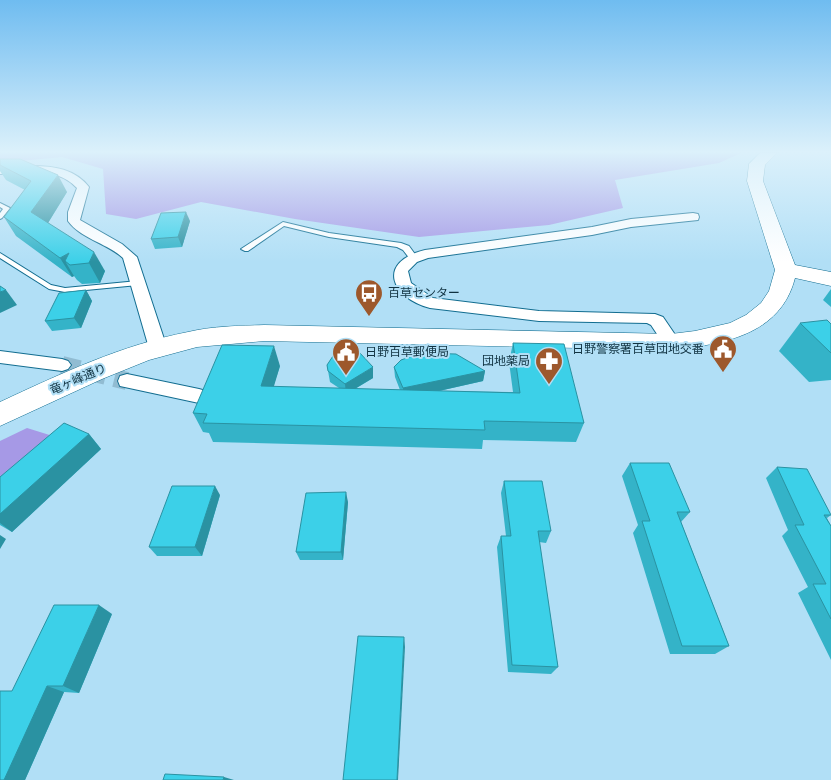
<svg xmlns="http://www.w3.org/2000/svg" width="831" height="780" viewBox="0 0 831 780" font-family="'Open Sans','Noto Sans JP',sans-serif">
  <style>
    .green { fill: #a699e6 }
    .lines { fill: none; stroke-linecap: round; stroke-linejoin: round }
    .street-tunnel { stroke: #91bcd2; stroke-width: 18; stroke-dasharray: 18 9; stroke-linecap: butt }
    .lane-casing { stroke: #126d90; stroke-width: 2 }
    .street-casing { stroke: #126d90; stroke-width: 2 }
    .secondary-casing { stroke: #126d90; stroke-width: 1 }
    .lane { fill: #fff; fill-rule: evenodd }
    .street { fill: #fff; fill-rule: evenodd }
    .secondary { fill: #fff; fill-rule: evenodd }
    .wall { fill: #34b3c8 }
    .shaded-wall { fill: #2a92a2 }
    .building { fill: #3cd0e8; stroke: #2a92a2 }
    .labels { text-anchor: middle; stroke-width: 4; stroke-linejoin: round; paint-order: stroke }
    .poi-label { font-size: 12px; fill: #103241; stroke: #b1dff6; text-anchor: start }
    .street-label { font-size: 12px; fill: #103241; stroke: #b1dff6 }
  </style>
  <rect width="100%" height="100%" fill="#b1dff6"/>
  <g class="green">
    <polygon points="0,153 741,153 719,163 615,180 623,208 549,225 419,237 295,219 201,202 136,219 106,214 103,169 62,157 0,163"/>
    <polygon points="27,428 56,437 0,484 0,441"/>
  </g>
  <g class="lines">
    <polyline class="street-tunnel" points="62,365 127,381"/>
    <g class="lane-casing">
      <g id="lane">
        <polygon points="0,203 10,208 2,218 0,219 0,213 3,209 0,207"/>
        <polygon points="283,222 329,233 401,243 409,246 417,257 416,259 410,259 403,250 397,247 329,237 284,226 248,251 245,251 241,249"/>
        <polygon points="0,253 51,285 65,288 138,281 142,283 138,285 65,292 49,289 0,258"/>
      </g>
    </g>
    <g class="street-casing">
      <g id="street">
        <path d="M33 166C54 166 75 169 89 187L80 220 122 244 137 257 167 348 164 352 158 354 152 352 149 348 123 258C107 243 81 239 68 221V212L77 188C57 166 26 173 0 174V168Z"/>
        <path d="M693 213 698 214 699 217 698 220 631 227 592 235 428 258 417 262 408 271 411 283 433 298 539 311 655 314 663 317 680 342 677 346 671 348 665 346 651 325 647 323 539 321 430 308C391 298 376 262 425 250L592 227 631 219Z"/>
        <polygon points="0,351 62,359 68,361 71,365 68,369 62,371 0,363"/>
        <polygon points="127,374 199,389 206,391 208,396 206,401 199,403 120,386 118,381 120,376"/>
      </g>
    </g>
    <g class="secondary-casing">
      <path id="secondary" d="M760 153H777L765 165 763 181 795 265 831 272V286L795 278C780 336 722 344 671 350L264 341 197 347 149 360 102 379 0 426V402C60 374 122 345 188 332 213 326 239 326 264 325L671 334 695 331 730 323 746 315 761 303 769 291 775 270 747 181 749 164Z"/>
    </g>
    <use href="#lane" class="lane"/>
    <use href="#street" class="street"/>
    <use href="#secondary" class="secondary"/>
  </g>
  <g class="wall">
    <polygon points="0,159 67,192 48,223 105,271 100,283 82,284 77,280 74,276 72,277 16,236 4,217 25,190 6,180 0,171"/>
    <polygon points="190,221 182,247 155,249 151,239"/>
    <polygon points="831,289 831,307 823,300"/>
    <polygon points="86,290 92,301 81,328 52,331 45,321"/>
    <polygon points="800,323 831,324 831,380 809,382 779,351"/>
    <polygon points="513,343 584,423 576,442 483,440 482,449 213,442 209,433 203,432 193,413 280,366 273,387 339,388 330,382 327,365 373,378 355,389 400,390 395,377 394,367 485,371 483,381 439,391 513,392 509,362"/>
    <polygon points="89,434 101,449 12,532 0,525 0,477"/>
    <polygon points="630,463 690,512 681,522 729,646 715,654 670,654 633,533 638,525 622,476"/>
    <polygon points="777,467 831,515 827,518 831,526 831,660 798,593 808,587 782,536 788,530 766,478"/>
    <polygon points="504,481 551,531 546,543 539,542 558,667 551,674 508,672 497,547 501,536 506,536 501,493"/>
    <polygon points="220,495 202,556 157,556 149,547"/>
    <polygon points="348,502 343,560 300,560 296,552"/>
    <polygon points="112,614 79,693 64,692 25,780 0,780 12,691"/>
  </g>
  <g class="shaded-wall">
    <polygon points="58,175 67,192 43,231 31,212"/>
    <polygon points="186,212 190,221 182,247 178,237"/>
    <polygon points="94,252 105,271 100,283 89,263"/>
    <polygon points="69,253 65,261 74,276 72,277 60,258"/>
    <polygon points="6,290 17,305 0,313 0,292"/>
    <polygon points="86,290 92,301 81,328 74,318"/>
    <polygon points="274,346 280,366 268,406 261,386"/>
    <polygon points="373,367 373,378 346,394 345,384"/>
    <polygon points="485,371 483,381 403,399 403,388"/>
    <polygon points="89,434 101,449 12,532 0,523 0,514"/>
    <polygon points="215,486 220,495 202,556 195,547"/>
    <polygon points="346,492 348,502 343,560 341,552"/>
    <polygon points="0,535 6,539 0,549"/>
    <polygon points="99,605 112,614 79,693 63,686"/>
    <polygon points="404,637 405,647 398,780 397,780"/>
    <polygon points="47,686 64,692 25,780 4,780"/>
    <polygon points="224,777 234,780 223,780"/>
  </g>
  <g class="building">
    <polygon points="0,159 20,159 58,175 31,212 94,252 89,263 70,265 65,261 69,253 60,258 4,217 31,181 0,165"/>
    <polygon points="186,212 178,237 151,239 161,213"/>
    <polygon points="0,286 6,290 0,292"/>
    <polygon points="86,290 74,318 45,321 59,293"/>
    <polygon points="827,320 831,324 831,353 800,323"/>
    <polygon points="513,343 564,344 584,423 484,421 485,430 203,423 207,414 193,413 222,345 274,346 261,386 520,393"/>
    <polygon points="351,350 359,352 373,367 345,384 328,371 327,365 333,356"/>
    <polygon points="421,353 456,354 485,371 403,388 394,367 401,360"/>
    <polygon points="64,423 89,434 0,514 0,477"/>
    <polygon points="630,463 669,463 690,512 677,512 729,646 682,646 642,521 650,521"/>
    <polygon points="777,467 807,469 831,515 824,515 831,526 831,619 813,584 826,584 795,525 804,525"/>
    <polygon points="504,481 542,481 551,531 538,531 558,667 512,665 501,536 511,536"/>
    <polygon points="172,486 215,486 195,547 149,547"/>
    <polygon points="346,492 341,552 296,552 306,493"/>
    <polygon points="54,605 99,605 63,686 47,686 4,780 0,780 0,691 12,691"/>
    <polygon points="358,636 404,637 397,780 343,780"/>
    <polygon points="165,774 224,777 223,780 163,780"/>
  </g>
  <linearGradient id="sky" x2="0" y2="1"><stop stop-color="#6fbcf0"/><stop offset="0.58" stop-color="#dcf1fb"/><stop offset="1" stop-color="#dcf1fb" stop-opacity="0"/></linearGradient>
  <rect width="831" height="262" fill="url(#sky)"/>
  <defs>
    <g id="bus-pin" transform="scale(1.4375)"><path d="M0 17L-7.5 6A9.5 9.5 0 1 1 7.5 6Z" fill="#9d582c" stroke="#b1dff6"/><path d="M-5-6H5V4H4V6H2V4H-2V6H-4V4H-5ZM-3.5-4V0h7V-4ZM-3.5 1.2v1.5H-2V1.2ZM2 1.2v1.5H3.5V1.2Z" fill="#fff"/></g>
    <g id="civic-pin" transform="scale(1.4375)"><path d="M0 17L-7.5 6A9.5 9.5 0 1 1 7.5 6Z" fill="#9d582c" stroke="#b1dff6"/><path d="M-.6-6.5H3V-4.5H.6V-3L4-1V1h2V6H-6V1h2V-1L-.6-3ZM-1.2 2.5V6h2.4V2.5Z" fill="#fff"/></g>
    <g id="pharmacy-pin" transform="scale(1.4375)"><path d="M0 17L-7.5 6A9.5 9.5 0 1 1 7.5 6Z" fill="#9d582c" stroke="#b1dff6"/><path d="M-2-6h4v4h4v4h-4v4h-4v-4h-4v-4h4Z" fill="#fff"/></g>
  </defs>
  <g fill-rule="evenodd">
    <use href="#bus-pin" x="369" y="293"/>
    <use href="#civic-pin" x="723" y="349"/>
    <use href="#civic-pin" x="346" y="352"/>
    <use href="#pharmacy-pin" x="549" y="361"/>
  </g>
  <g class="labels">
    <g class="poi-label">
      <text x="388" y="297">百草センター</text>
      <text x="704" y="353" text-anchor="end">日野警察署百草団地交番</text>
      <text x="365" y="356">日野百草郵便局</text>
      <text x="530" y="365" text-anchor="end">団地薬局</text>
    </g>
    <g class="street-label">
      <text transform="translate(78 379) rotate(-23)" y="4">竜ヶ峰通り</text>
    </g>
  </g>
</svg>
